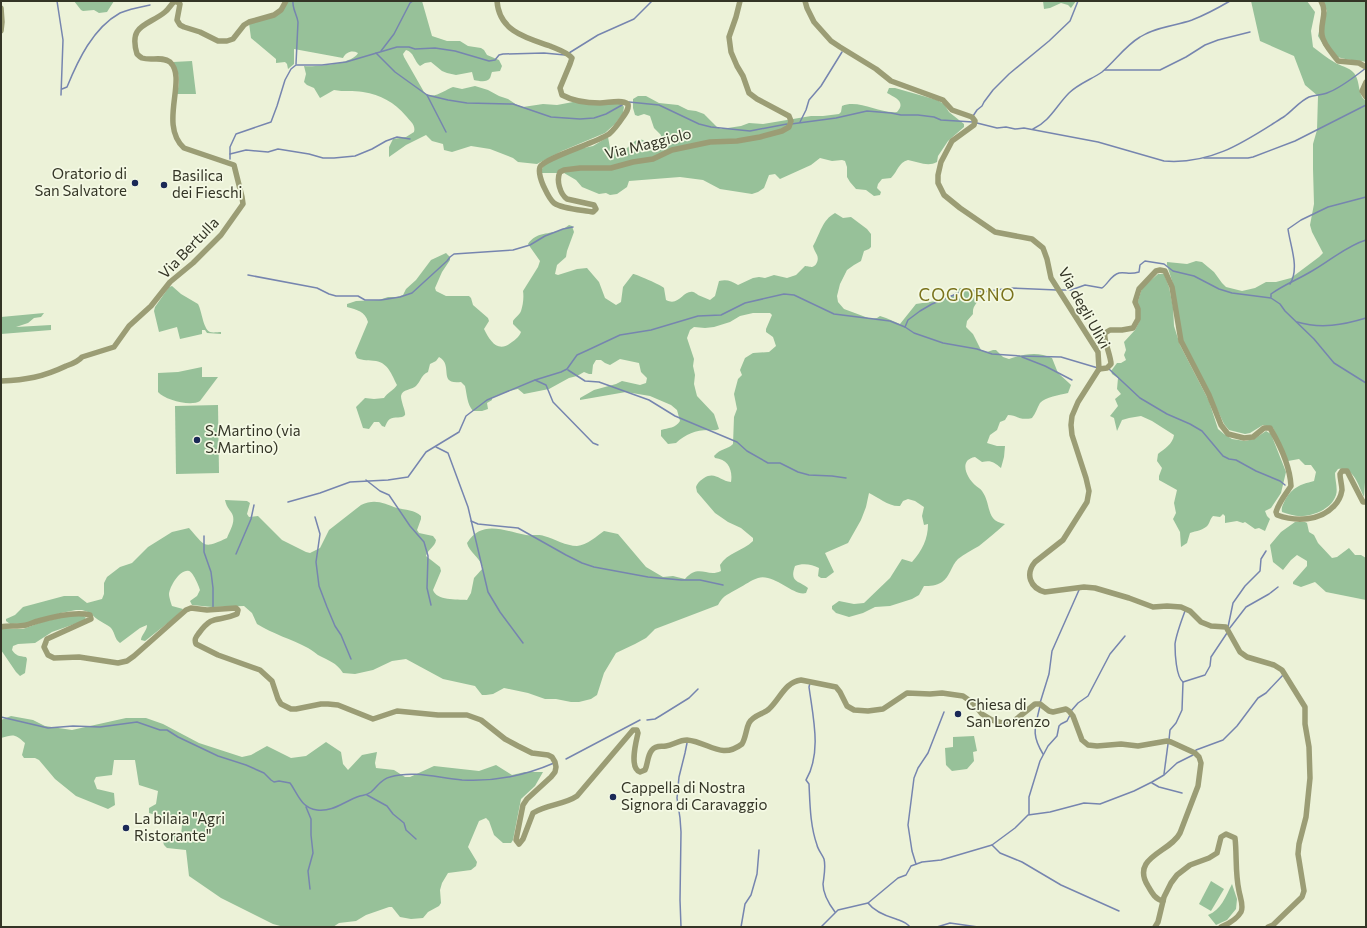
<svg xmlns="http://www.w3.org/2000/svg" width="1367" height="928" viewBox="0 0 1367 928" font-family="Commissioner,sans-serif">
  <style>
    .green { fill: #97c199 }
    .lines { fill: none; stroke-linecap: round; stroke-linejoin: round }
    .stream { stroke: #7685af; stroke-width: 1.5 }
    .secondary { stroke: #9b9d75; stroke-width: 5.5 }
    .poi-dot { fill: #1a2957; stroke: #f4f9e4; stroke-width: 1.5 }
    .labels { text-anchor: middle; stroke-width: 3.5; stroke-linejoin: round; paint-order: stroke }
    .street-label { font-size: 15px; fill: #343526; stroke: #f4f9e4 }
    .poi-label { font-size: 15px; fill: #343526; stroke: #f4f9e4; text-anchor: start }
    .quarter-label { font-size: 17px; letter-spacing: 1px; fill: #7a731c; stroke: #f4f9e4 }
  </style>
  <rect width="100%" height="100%" fill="#ecf2d8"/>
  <g class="green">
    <polygon points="74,1 114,1 107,12 99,13 94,10 83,11 81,10"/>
    <path d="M286 1H422L432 36 447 41H460L468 46 481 48 484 50 487 55 499 60 502 66 500 71 492 72C491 74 491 76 490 78 487 83 479 81 474 80L472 72 456 75 447 73 442 71 431 62 425 63 420 66C414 61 414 52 406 50L403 54 404 57 424 92C433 101 444 90 453 87L462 89 475 86 488 90 499 96 508 99 517 105 523 107 543 104 557 105 573 102 622 104 624 107 623 113 615 124 605 133 562 151 537 164 518 162 513 158 490 149 471 146 452 152 444 150 443 144 432 141 426 135 406 145 389 157V147L393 139 406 137 414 132C416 125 410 121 406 116 394 102 381 95 363 92 353 90 344 92 334 90L320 98 314 88 307 85 304 82 306 74 304 66C316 67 353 64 358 53 352 50 346 52 343 58L294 49V64L288 69 287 64 285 62 276 63V59L251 38 249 23 271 17Z"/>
    <polygon points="1043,1 1076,1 1071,8 1068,5 1061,3 1050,8 1044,9"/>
    <path d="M1251 1H1307L1315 12 1311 31 1313 47C1320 52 1327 58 1334 62 1340 66 1349 67 1354 73 1361 82 1357 95 1366 101V430L1365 434 1366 468 1364 497C1358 485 1354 467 1338 469L1335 473C1335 480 1338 489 1336 495 1332 508 1316 515 1303 516 1296 517 1289 514 1282 512 1281 507 1283 505 1285 500 1293 487 1299 485 1314 481L1316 472 1311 465H1305L1299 459 1288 461 1273 428 1263 425 1250 433 1245 434 1229 430 1224 424 1210 394 1183 341 1173 284 1167 265V262L1187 264 1196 261 1202 262 1214 272 1222 283 1226 287 1242 291 1255 288 1266 282H1276L1291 278 1319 257 1323 253 1312 232 1310 225 1314 204 1313 169V144L1317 130 1318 96 1305 85 1294 56 1260 41Z"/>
    <path d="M1322 1H1366V62C1354 59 1339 61 1329 52 1325 48 1321 41 1318 36L1321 22 1327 11Z"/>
    <path d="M192 61 196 94H177C180 80 180 75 173 62Z"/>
    <path d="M889 88H895L937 100 944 104 949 112 964 124V127L948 141 938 156 937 162C928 167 918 162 908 160 898 163 898 171 891 178L882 179 878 184 877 188 881 192 880 195 874 196 866 190 856 189 850 182 847 177V167L845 161 842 160 832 161 820 158 811 165 780 179 775 174 769 175 764 188 758 192 752 194 720 189 703 180 680 177 629 181 627 187 617 194 610 195 606 193 599 194 582 187 576 180 564 173H542V169L545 164 579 149 593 146 608 137 610 148C624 157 627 146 638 139L643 140 647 144H652L660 141 661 135 654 128 650 116 644 114 638 116 635 115 633 108V99L638 96H646L659 103 678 105 688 110 696 111 704 114 717 127 721 129 741 126 749 123 763 124 811 116H823L839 114 841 112 842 106C859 99 879 114 897 112 906 102 896 98 887 93Z"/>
    <path d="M835 213 843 218 851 217 867 229 871 234V247L869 249 864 251 861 261 854 265 847 270 840 284 837 296 838 302 844 309 871 319 877 318 880 316 886 318 900 324 916 304 942 300 944 297 953 295 960 288 973 289 979 296C979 304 972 304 973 314L967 321 966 327 973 334 981 350 987 352 993 350H996L1003 357 1009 359C1023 354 1038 351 1052 358L1058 373 1069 383 1071 385 1068 393C1060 395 1045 397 1040 403 1037 408 1036 413 1032 418 1019 421 1017 415 1008 415L1005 420 1000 422 997 430 990 435 987 443 997 446H1005L1004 457 1001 468C994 462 991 460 982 462L975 457C958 460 967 478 975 485 977 487 981 489 982 491 992 505 985 521 1005 524 997 531 988 539 979 546 972 550 964 554 958 559 951 566 950 577 942 582 936 586 930 586 924 586L919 595 912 599 890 606 875 607 863 613 849 617 836 613 832 609V606L839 601 854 604 864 603 890 578 902 559 912 562C922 551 928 539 928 524L924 525 922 516 924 507 915 501 908 499 903 501 900 506C889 507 878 497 869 493L866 507 861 520 848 543 825 553 834 572 826 578H821L818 576 819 568C812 564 802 563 795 566 789 583 799 580 808 588L806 593C794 597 774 573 758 578 751 580 745 585 739 588 729 594 723 595 718 605L655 629 646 638 635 644 616 653 604 673 597 695 591 699 579 702H571L556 699H545L528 693 504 688 493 694 486 695H482L475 686 443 679 406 659 392 661 373 670 355 674 343 673C336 662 329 661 318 655 315 653 312 650 308 648 291 639 273 634 257 624L252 613 244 606 212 607 192 605 190 601 197 596 200 590C199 586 193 572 189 571 180 569 170 586 169 594 169 597 171 603 172 606L183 609 174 618 145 641 141 640C141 635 147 631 147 625L140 628 120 643C114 639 115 631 110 627 103 622 96 620 91 613L82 610H76L61 613 28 623 10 624 6 621V619L15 615 23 607 64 596H78L87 603 102 599 104 594V583L107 577 120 567 132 563 148 547 172 532 189 528C206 547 203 549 227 538 230 530 237 520 231 512 228 508 226 505 225 500L247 501 250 503 247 514 249 517 258 516 282 540 306 552 310 553 320 548 329 530 361 505C376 498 384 504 397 508 405 510 415 510 421 516V519L417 530 419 533 433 536 436 540C435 547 428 549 426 556L440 567 441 571 433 590C437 601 456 599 467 600L471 593 474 578 483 568C479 556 469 552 467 543 482 519 504 531 526 535 532 536 539 534 544 536 555 539 566 546 577 546 587 545 597 536 604 531L618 534 646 567 663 577 673 576 685 579C699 563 707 578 721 571L720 565C727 553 743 551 753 541V538L741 528 728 522 715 513 697 492 696 487C698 482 700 481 704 478 715 471 720 481 731 482 733 470 728 459 715 458L714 456C721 448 727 450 733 444L734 417 737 409 734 394 738 379 742 375 740 370 745 358 753 353 769 352 776 346 773 337 766 332V329L772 315 770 313H753L740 316 730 322 714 327 705 328 694 327 690 330 687 338 694 359 693 366 695 375 694 384 697 396 714 414 719 429C715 431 713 430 709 430 695 430 686 434 676 443L668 444 661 436V430C668 428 676 428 680 421L677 410 671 405 650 396 626 392 580 400V398L594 390 616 384 622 381 640 385 646 383 647 378 641 372 639 363 620 359 610 365 605 363 601 360H596L593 365 592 374H589L584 372 577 376 569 378 549 389 524 394 518 389C515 389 494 396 492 398V400L487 403 488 409 482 411H473C467 404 467 395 465 386L461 382C437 385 454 365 439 357L436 361 430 364 428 372C421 375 421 381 416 386 412 390 402 389 401 396 401 402 406 412 405 415 402 419 394 416 390 419 388 420 386 424 385 427L382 426 379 422H374L369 429 363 428 356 407 365 398 374 399 384 398C387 393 394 390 397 385 392 375 388 363 376 361 369 360 363 361 357 358L355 353 368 322C365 311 357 310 347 307V304L356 301 379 300 388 297H397L403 295 406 289 416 280 431 260 446 253 450 257V260L442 272 435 288 436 291 446 296H469L471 298 473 305 488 318 489 321 484 329C490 341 498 354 512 342 516 339 519 337 521 332L513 324V321C515 318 520 314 521 311 523 305 524 297 523 291L538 267 540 261 528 244C535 233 547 234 558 231 562 230 566 227 569 225L572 226 574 232 567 251 566 257 557 265 555 274 558 275 577 269 587 268 599 282 605 298 616 305 621 302 623 287 633 274C636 274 661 285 664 288L666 300C679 307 683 290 693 292 694 292 697 294 698 295 702 297 706 298 710 300L715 296 719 281C727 279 731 281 738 285L753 278 759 277 765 278 774 275 787 278 796 275 805 266C806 266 811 267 812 267 817 266 819 259 817 255 815 251 814 250 813 246 820 234 822 220 835 213Z"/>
    <path d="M1158 274H1164L1169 287 1173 307 1174 326 1180 345 1209 401 1218 429 1224 434 1232 439 1245 441 1254 439 1266 431 1271 434 1286 472 1281 493 1271 508 1265 511 1267 516 1270 519 1265 531 1259 528 1255 529 1245 522 1243 523 1237 521 1225 523V516L1223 514 1220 517 1213 516C1210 519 1210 522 1208 525 1204 530 1196 531 1190 533L1187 543 1181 547 1180 532 1173 519 1176 513 1174 503 1177 490 1159 480V476L1162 468 1157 461 1158 454C1164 449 1173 444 1174 435L1152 421 1141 416 1129 418 1122 420 1117 431 1114 418 1110 416 1118 406 1115 399 1121 394 1117 389 1118 378 1112 374 1111 371 1117 363H1121L1126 360 1124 355 1126 350 1124 342 1135 330 1139 322 1138 301 1142 288Z"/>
    <path d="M172 286 181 294 198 304C202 311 203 329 210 332 213 333 218 332 221 332V334L207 333 205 330H202V334L180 339 177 327 159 332 154 311 155 307 169 287Z"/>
    <polygon points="44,313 41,317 34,318 28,323 16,327 51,325 51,330 1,334 1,317"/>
    <path d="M202 367V377H218L200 401C191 407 165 400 158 392V373L178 372Z"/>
    <polygon points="218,405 219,473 176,474 175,406"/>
    <polygon points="1295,522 1305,522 1307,523 1309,532 1314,535 1318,543 1332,558 1337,557 1349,548 1355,555 1361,555 1366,558 1366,600 1326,592 1315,582 1301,587 1293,584 1293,582 1307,566 1307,561 1297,555 1291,560 1283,570 1273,562 1270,545 1281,532"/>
    <path d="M68 616H84L86 618 83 621 52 632 35 643 18 644 13 646 12 650C16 656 19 656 26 657L27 659 25 673 20 676 16 672 1 650V629H23L42 622Z"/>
    <path d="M11 716 33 720 45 726 72 730 126 718H146L163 724 199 743 242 757 251 755 267 746 291 758 306 756 326 742 341 752 343 764 348 770 362 755 377 752 375 763 376 768 394 770 405 777H410L434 766 479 771 496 765 512 775 525 772H543L535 786 521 799 513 840 511 843H503L494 835 489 821 486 818 479 821 468 847 477 862 476 866 471 870 448 873 442 883 440 890 441 903 439 906 428 912 423 918 411 919 400 917 392 907H389L366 915 356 921 339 923 333 927H284L273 924 221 898 189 876 186 850 167 848 164 845 162 838 181 834 183 817 159 816 149 813V808L156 804 158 791 139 785 135 760H114L112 775 96 777 94 781 97 789 114 793 115 805 108 809 76 796 55 779 39 760 35 758H24L22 755 25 743C15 734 14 734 1 738V720Z"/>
    <polygon points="974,736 977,751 973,752 974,761 967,769 952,771 946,765 945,748 953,747 953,737"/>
    <polygon points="1211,881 1224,889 1211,911 1199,904"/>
    <path d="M1232 884 1237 899 1236 909 1227 920 1216 925 1208 915C1221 910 1226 896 1232 884Z"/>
  </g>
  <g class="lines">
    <g class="stream">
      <polyline points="57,1 63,40 61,95"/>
      <path d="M293 1C292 8 297 15 298 22L296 64"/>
      <polyline points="381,51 394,34 410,3 413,1"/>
      <polyline points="376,53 395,72 427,95 448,100 467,103 513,104 551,117 580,119 594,118 606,114 622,105"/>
      <polyline points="569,53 598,35 634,19 652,1"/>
      <polyline points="1105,70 1160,70 1186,57 1205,45 1218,40 1250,32"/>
      <path d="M62 89 67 87C78 60 93 28 120 13 129 9 140 7 150 5"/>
      <polyline points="427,95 446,132"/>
      <polyline points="629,102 659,105 699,124 711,127 750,131 787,124"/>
      <polyline points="973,116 977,110 982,106 984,102 993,90 1009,74 1049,41 1070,21 1078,1"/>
      <polyline points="800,122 806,110 809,100 821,86 842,52"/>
      <path d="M977 123 997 128 1006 127 1015 129 1024 128 1098 142 1164 161C1213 165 1247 140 1285 116 1293 110 1300 101 1309 97 1315 95 1322 95 1327 93 1341 88 1354 77 1366 68"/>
      <polyline points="791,124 836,118 867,111 891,113 901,115 918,115 934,117 941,120 973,122"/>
      <path d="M1033 129C1050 121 1056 106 1069 93 1078 84 1092 79 1102 72 1115 61 1125 46 1140 37 1155 27 1175 26 1192 20 1205 15 1218 8 1230 1"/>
      <polyline points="230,154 246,150 268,152 278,149 309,154 323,158 334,158 355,156 372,149 386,141 397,137 410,139"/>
      <polyline points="1204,158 1248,158 1253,157 1295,141 1366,105"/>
      <polyline points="230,159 230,147 236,134 271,122 277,106 285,80 291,69 296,65 322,65 346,62 397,47 409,47 415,49 435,48 455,51 489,61 495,60 499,55 503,54 544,53 565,55"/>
      <polyline points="248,275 317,288 329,294 336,296 358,296 365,300 381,300 400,297 412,293 447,261 450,257 454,254 513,250 530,245 545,236 563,229 573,227"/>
      <path d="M1290 284C1300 268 1290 245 1288 229L1301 220 1328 207 1366 197"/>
      <path d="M1060 290H1071L1085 285 1102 288C1108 284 1111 275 1119 273 1127 272 1129 275 1139 272L1140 265 1145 261 1164 264 1173 271 1194 276 1219 289 1232 293 1271 298 1280 304 1285 311 1314 339 1334 363 1366 383"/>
      <path d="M1271 297V294C1283 285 1299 279 1312 271 1330 261 1346 246 1366 240"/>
      <path d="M1297 322C1321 329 1343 325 1366 318"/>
      <polyline points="905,327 908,320 920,311 932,304 966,290 983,292 1010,288 1057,290"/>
      <polyline points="1022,357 1045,366 1072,380"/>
      <polyline points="1108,369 1109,369 1140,398 1167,414 1190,424 1202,431 1223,456 1229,459 1236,460 1256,471 1280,481 1285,485"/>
      <polyline points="568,370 585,381 599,382 649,400 675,416 737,442 747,451 768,463 780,463 798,472 809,475 832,476 846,478"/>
      <polyline points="535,380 546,385 553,402 593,443 598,445"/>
      <polyline points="436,447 448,453 468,507 488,592 500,612 523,643"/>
      <polyline points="366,480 380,491 389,495 410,526 424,542 428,556 427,588 431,605"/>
      <polyline points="288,502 320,493 350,482 388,480 408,477 426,452 459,432 466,416 487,400 535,380 561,372 567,369 577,355 588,350 620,335 651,330 698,316 721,315 745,303 784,294 794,295 834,314 890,321 905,327 914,333 943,343 977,349 992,354 1020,356 1061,357 1098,368"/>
      <polyline points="315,517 320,534 316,562 319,586 327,607 335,626 341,635 351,659"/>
      <polyline points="471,521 478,524 518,528 566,555 582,563 594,567 648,577 681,580 700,580 723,585"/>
      <polyline points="204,536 204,552 211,572 213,588 213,609"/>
      <polyline points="236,554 251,519 254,505"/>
      <polyline points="1228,627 1233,603 1245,586 1260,571 1261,559 1266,551"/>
      <polyline points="1229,629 1246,607 1269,594 1278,587"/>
      <polyline points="1183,682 1205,675 1210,666 1211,657 1227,633"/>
      <path d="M810 683 809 687C813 717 822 753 806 780L809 784C810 804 810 825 817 845 818 850 822 854 824 859 826 867 824 876 823 884 823 894 829 904 835 912"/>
      <polyline points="1040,703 1049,674 1052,651 1079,590"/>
      <path d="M1040 706C1035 728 1031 734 1043 754"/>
      <polyline points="1071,711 1078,703 1088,696 1110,654 1125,636"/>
      <path d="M1 717 48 728 73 726 100 727 137 722 160 730H167L178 737 218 756 246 765 264 773 271 780 274 782 279 781 290 783C298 794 301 808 317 810 334 812 344 801 360 796 364 795 367 795 371 792 377 787 381 779 390 777 414 770 438 778 462 780 496 782 524 776 554 763"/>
      <polyline points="647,720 655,719 660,716 689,698 698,689"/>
      <path d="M1169 740 1170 730 1176 723 1182 710 1183 682C1176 677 1175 653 1175 644 1176 636 1182 619 1185 611"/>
      <polyline points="1195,752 1196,750 1223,740 1237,726 1258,698 1266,693 1283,675"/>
      <polyline points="566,759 640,720"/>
      <polyline points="1164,774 1168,744"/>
      <polyline points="1152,783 1159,787 1182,793"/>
      <polyline points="367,795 387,806 393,814 404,823 406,830 416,839"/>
      <polyline points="306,807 311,819 311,835 313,853 308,871 310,889"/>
      <polyline points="1029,814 1029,797 1040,761 1048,746 1057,736 1059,726 1061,724 1067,721 1070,715"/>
      <polyline points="992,845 1000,853 1022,862 1061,885 1119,911"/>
      <polyline points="916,864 912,851 908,825 914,778 918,768 928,753 944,712"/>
      <path d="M868 903C874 911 886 916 896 919 901 921 906 922 910 927"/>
      <polyline points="681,927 680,900 681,832 680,818 677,798 679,777 685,753 687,743"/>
      <polyline points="741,927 745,904 751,895 757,874 759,850"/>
      <polyline points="821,927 838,910 868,903 898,878 906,875 911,866 922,862 941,860 992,845 1015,828 1028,815 1050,812 1084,803 1100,804 1134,791 1152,782 1164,775 1177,763 1193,755"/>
      <polyline points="937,927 950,923 978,927"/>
    </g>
    <g class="secondary">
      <path d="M497 1C499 31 526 38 550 46 557 49 567 52 572 58L570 64 560 88 562 95C573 101 587 103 600 103 608 103 621 99 628 104 629 109 626 113 623 117 619 123 614 130 609 134 596 143 544 158 540 167 538 172 541 180 543 185 546 191 549 199 554 203 562 209 583 210 593 212L596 209 594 205 567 199C560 194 556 180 560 172L564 170 580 168H611L633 162 653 159 672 150 710 142 737 141 760 137 782 131 789 127 791 121 789 116 757 99 749 93 743 76 737 66 731 52 729 37 736 17 740 1"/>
      <polyline points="805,1 807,8 814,22 831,41 840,47 876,69 891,81 943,100 952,110 972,117 975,121 974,125 952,141 941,162 938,175 938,183 944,195 960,208 995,232 1032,239 1043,248 1047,259 1051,278 1098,352 1099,369"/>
      <path d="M1321 1C1328 13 1320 22 1322 35 1323 44 1333 54 1338 61L1359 63 1366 67"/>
      <polyline points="1,8 2,22 1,31"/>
      <polyline points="1366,82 1362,91 1366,97"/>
      <path d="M1099 369 1078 402 1072 416 1071 425 1072 435 1086 478 1089 491 1087 502 1063 540 1035 562C1025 574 1030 588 1045 592L1084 587 1095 588 1129 598 1153 607 1167 606 1181 607 1190 611 1201 622 1211 626 1226 627 1240 652 1247 657 1274 665 1282 670 1305 707V724L1309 747 1310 778 1306 817 1299 844 1298 854 1304 891 1302 897 1273 925 1268 927"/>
      <path d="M1099 369 1107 368 1111 364C1111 356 1103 339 1105 333L1110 330H1122L1133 328 1138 319V309L1135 302 1139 289 1156 271 1160 270 1165 271 1172 287 1181 341 1209 395 1221 425 1228 434 1244 438 1253 437 1264 428H1270C1280 445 1290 467 1291 486 1285 495 1279 502 1276 512L1277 515C1296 522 1320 521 1334 506 1338 502 1341 496 1342 490 1342 485 1340 479 1340 474L1342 471H1347L1363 502H1366"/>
      <path d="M1 381C26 380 43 377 66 366 72 364 78 362 82 357L114 347 129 326 151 306 170 282 193 263 221 235 243 204 242 197 234 165 184 148C158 124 188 79 170 62 162 56 151 61 142 58 140 57 139 56 137 54 128 24 148 26 165 12 170 8 171 3 176 1L180 4 177 20 180 25 184 27 200 32 218 41H227L233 39 244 25 249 22 274 15 281 10 286 1"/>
      <path d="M1 627C9 625 17 627 26 625 30 624 34 622 38 621 52 617 76 611 90 615L91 619 47 639 44 647 48 655 54 658 79 657 118 663 127 661 134 656 186 610 191 608 207 610 236 608 238 610 237 614C217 623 214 613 199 633 196 637 194 639 196 644L218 655 260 670 272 681 278 699 281 704 291 709H296L321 704H328L338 705 373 719 397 711 438 715H467L481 720 505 739 518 746 532 753 548 755 552 757 555 762 556 767 555 772 551 777 527 799 523 805 516 840 519 844 523 839 533 813C547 804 564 805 577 796L633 730H637L638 733C636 742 629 768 640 772L645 770C648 764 647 756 652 750 656 745 661 747 666 746 673 745 679 740 687 740 709 742 721 760 742 744 746 737 746 729 749 723 753 715 764 714 769 709 780 699 785 682 801 680L836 687 840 692 847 706 854 710 868 711 883 709 907 693 930 694 942 693 963 696 973 703 982 714 992 720 1002 723H1008L1014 721 1035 704H1040L1049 711 1053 712 1066 709 1069 711 1073 716 1082 740 1088 745 1097 746 1121 744 1138 746 1167 741 1171 742 1195 753 1199 757 1201 763 1198 786 1180 833C1171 852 1130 857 1148 886 1152 893 1155 899 1163 901"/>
      <path d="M1155 927 1158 922 1164 897 1171 883 1177 875 1190 865 1209 858 1217 853 1221 837 1226 834 1235 838C1237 855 1235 873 1239 891 1240 897 1244 906 1241 912 1237 919 1228 924 1221 927"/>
    </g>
  </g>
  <g class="poi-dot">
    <circle cx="135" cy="183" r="4"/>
    <circle cx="164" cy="185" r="4"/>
    <circle cx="197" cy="440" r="4"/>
    <circle cx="958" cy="714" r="4"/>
    <circle cx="613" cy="797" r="4"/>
    <circle cx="126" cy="828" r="4"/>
  </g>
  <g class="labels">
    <g class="street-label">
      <text transform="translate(648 144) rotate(-14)" y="5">Via Maggiolo</text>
      <text transform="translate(189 248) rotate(-46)" y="5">Via Bertulla</text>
      <text transform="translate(1084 308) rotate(61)" y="5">Via degli Ulivi</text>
    </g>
    <g class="poi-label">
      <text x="127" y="179" text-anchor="end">Oratorio di<tspan x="127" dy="17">San Salvatore</tspan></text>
      <text x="172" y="181">Basilica<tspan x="172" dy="17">dei Fieschi</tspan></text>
      <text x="205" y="436">S.Martino (via<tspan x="205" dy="17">S.Martino)</tspan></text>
      <text x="966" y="710">Chiesa di<tspan x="966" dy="17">San Lorenzo</tspan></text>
      <text x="621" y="793">Cappella di Nostra<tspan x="621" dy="17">Signora di Caravaggio</tspan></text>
      <text x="134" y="824">La bilaia "Agri<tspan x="134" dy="17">Ristorante"</tspan></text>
    </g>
    <g class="quarter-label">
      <text x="967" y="301">COGORNO</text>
    </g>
  </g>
  <rect width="1367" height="928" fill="none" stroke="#343526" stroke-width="4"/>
</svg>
